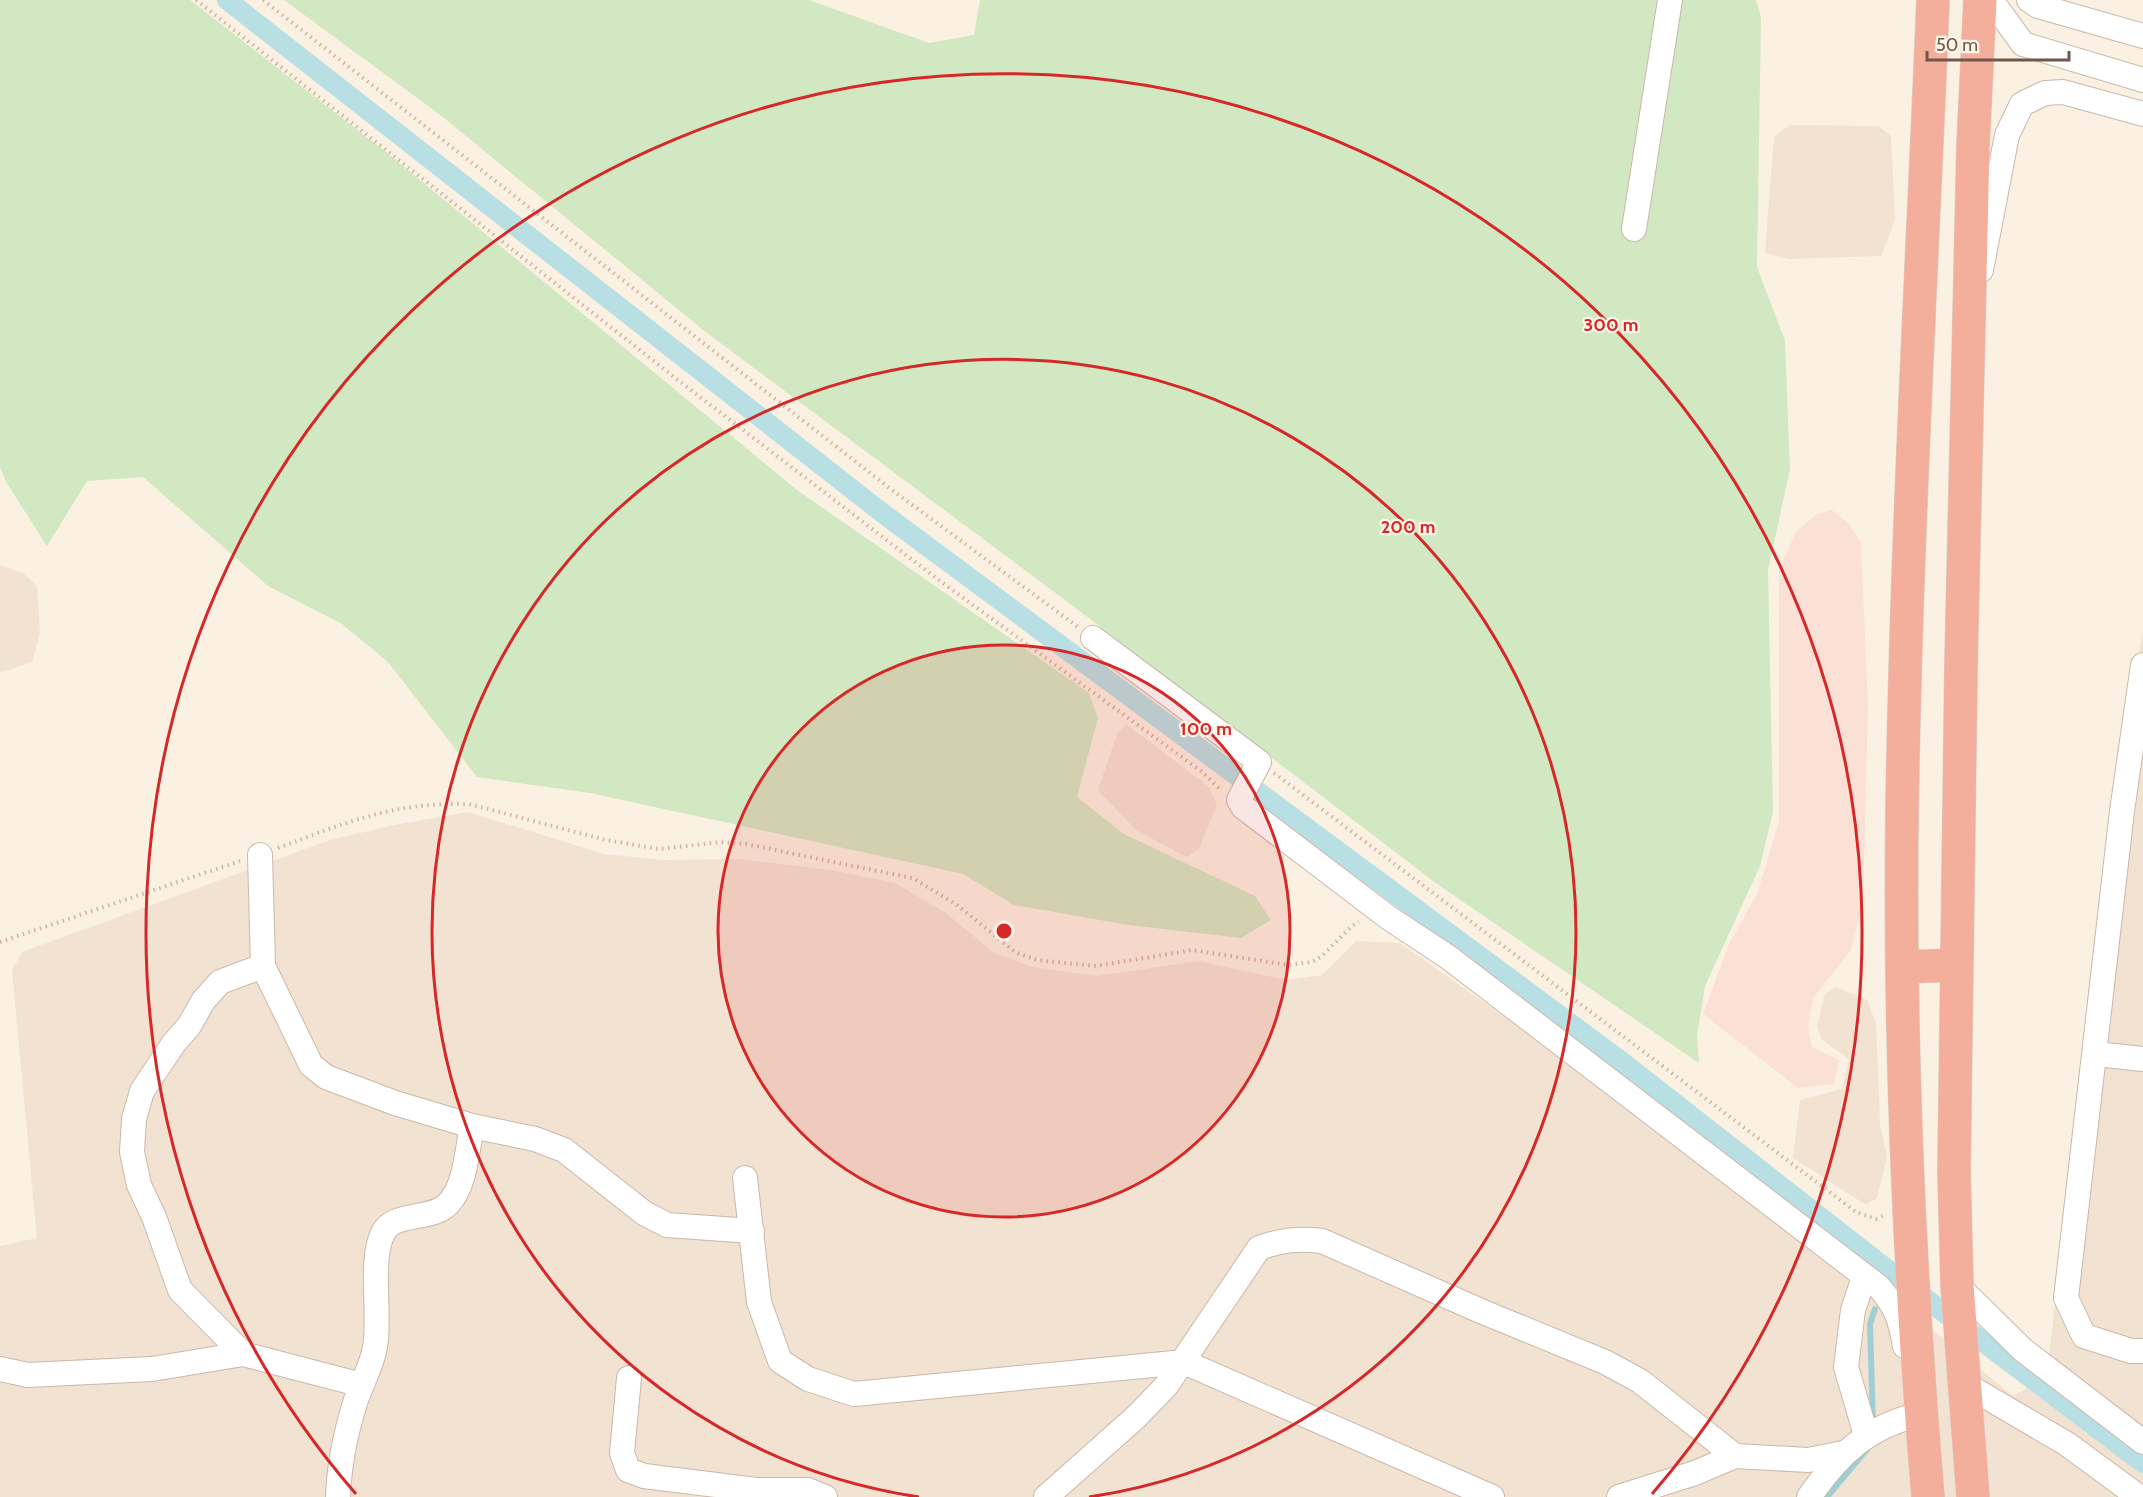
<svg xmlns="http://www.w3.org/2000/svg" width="2143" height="1497" viewBox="0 0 2143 1497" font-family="Cabin,sans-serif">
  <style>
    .residential { fill: #f2e2d1 }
    .commercial { fill: #fbe0d6 }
    .green { fill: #d2e8c2 }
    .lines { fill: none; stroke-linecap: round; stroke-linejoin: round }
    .stream { stroke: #9fced5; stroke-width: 6 }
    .canal { stroke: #b8dfe3; stroke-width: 20 }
    .minor-casing { stroke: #cbb8aa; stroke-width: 26 }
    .highway-casing { stroke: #dad3d0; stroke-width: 34 }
    .path { stroke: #d4b19f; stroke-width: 4; stroke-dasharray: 1.5 4.5; stroke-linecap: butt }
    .minor { stroke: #fff; stroke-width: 24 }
    .highway { stroke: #f3af9b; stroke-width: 33 }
    .ring { fill: none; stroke: #d62828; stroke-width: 3 }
    .centre { fill: #d62828; stroke: #fef5e8; stroke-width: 3 }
    .ring-label { font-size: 18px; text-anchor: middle; font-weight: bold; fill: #d62828; stroke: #fef5e8; stroke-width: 4.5; stroke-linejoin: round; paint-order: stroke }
  </style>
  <rect width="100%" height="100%" fill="#fbf1e2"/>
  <g class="residential">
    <polygon points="1789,125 1878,126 1891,136 1895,220 1881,256 1789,259 1765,253 1774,137"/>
    <polygon points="0,565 23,573 37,586 40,633 32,662 0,673"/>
    <polygon points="2143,630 2143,1497 0,1497 0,1246 37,1238 12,970 22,952 330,840 394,825 468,812 604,854 663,860 738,859 831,870 895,883 946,913 994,953 1033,967 1097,976 1198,961 1286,980 1322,975 1356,941 1400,943 1850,1262 2013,1396 2027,1388 2049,1357 2112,803"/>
    <polygon points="1126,724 1208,786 1217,805 1199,849 1187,857 1136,830 1098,790 1117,734"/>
    <polygon points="1836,987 1867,1000 1876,1023 1880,1124 1887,1157 1877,1198 1866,1205 1793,1158 1800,1100 1842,1089 1849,1059 1822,1040 1817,1027 1825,994"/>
  </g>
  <polygon class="commercial" points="1832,510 1849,524 1861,543 1868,706 1863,903 1851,950 1813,998 1808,1026 1812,1047 1839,1060 1834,1084 1798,1088 1703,1014 1729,944 1757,894 1779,822 1779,569 1796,532 1817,514"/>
  <g class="green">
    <polygon points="0,0 190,0 386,152 797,490 1089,693 1098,718 1077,797 1124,834 1255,896 1271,920 1241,938 1128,925 1014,905 963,874 590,793 477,777 388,662 342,624 268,586 143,477 87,481 47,546 6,482 0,467"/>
    <polygon points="284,0 809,0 929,43 974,35 980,0 1756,0 1761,17 1757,267 1785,341 1790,469 1768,570 1773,812 1760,866 1705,986 1697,1036 1699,1063 1437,884 1077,609 707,333 439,114"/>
  </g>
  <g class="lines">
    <g class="stream">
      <polyline points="1873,1424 1870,1324 1875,1309"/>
      <polyline points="1827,1497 1868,1448"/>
    </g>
    <polyline class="canal" points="227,0 885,515 1617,1058 1901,1280 2143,1463"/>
    <g class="minor-casing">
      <g id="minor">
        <polyline points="1991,0 2023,44 2143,80"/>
        <polyline points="2029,0 2038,6 2143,36"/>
        <polyline points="1634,229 1670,0"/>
        <polyline points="1981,270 2007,135 2022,104 2045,93 2063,92 2143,114"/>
        <path d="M1093 638 1259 762 1239 800 1243 807 1389 918 1448 957 1879 1287C1897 1308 1900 1319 1905 1346"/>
        <polyline points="2143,665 2122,811 2066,1298 2084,1336 2131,1351 2143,1351"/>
        <polyline points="260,855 263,966 311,1065 326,1077 395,1103 472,1126 535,1139 564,1150 644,1213 667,1225 752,1231"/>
        <polyline points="2096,1054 2143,1059"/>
        <polyline points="745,1178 759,1302 780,1361 808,1379 854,1394 1184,1362 1492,1497"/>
        <polyline points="1864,1277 1853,1310 1846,1367 1866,1435"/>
        <polyline points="1957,1285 2023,1350 2143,1442"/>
        <polyline points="243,1354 180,1290 154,1217 139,1185 132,1152 134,1119 142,1091 174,1043 189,1026 203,1001 220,982 263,966"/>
        <polyline points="0,1369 28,1375 152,1369 243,1354 362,1385"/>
        <polyline points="629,1378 622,1453 628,1470 644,1476 756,1490 808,1490 825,1497"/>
        <polyline points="1963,1383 2067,1444 2139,1497"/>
        <path d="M338 1497C339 1466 346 1432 355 1403 361 1384 372 1366 375 1347 381 1315 369 1260 383 1233 394 1211 432 1221 448 1204 466 1185 467 1150 472 1126"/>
        <path d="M1046 1497 1136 1417 1166 1386 1259 1248C1281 1240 1299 1238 1322 1241L1483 1312 1605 1362 1640 1381 1735 1456"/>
        <polyline points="1619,1497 1695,1473 1735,1456 1808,1460 1843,1453"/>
        <path d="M1809 1497C1839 1454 1868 1426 1921 1414"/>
      </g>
    </g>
    <g class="highway-casing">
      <g id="highway">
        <polyline points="1902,967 1956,965"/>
        <path d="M1928 1497C1909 1269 1899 1041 1902 813 1906 542 1922 271 1933 0"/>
        <polyline points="1973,1497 1957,1285 1954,1172 1961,666 1973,146 1980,0"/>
      </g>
    </g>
    <g class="path">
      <polyline points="196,0 674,377 940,581 1201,771 1222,791"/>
      <polyline points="263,0 892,490 1078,627"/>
      <polyline points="1274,773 1856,1212 1876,1219 1885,1215"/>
      <path d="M278 848C348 822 393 802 469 804L606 840 659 849 721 842 746 844 912 878 956 904 1015 952 1037 960 1096 966 1192 950 1288 965 1312 962 1321 957 1352 926 1359 922"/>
      <polyline points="0,942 240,861"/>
    </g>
    <use href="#minor" class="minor"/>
    <use href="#highway" class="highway"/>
  </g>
  <circle cx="1004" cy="931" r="286" fill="#d62828" fill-opacity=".12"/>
  <g class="ring">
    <circle cx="1004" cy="931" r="286"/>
    <path d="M919 1497A572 572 0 1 1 1089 1497"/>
    <path d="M356 1494A858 858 0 1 1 1652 1494"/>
  </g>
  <circle cx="1004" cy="931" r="9" class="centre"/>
  <g class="ring-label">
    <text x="1611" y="331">300 m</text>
    <text x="1408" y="533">200 m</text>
    <text x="1206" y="735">100 m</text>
  </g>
  <path d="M1927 51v9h142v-9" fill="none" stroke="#71574a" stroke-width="3"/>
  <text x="1936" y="51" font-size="18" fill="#71574a" stroke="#fef5e8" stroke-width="4.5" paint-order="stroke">50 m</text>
</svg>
